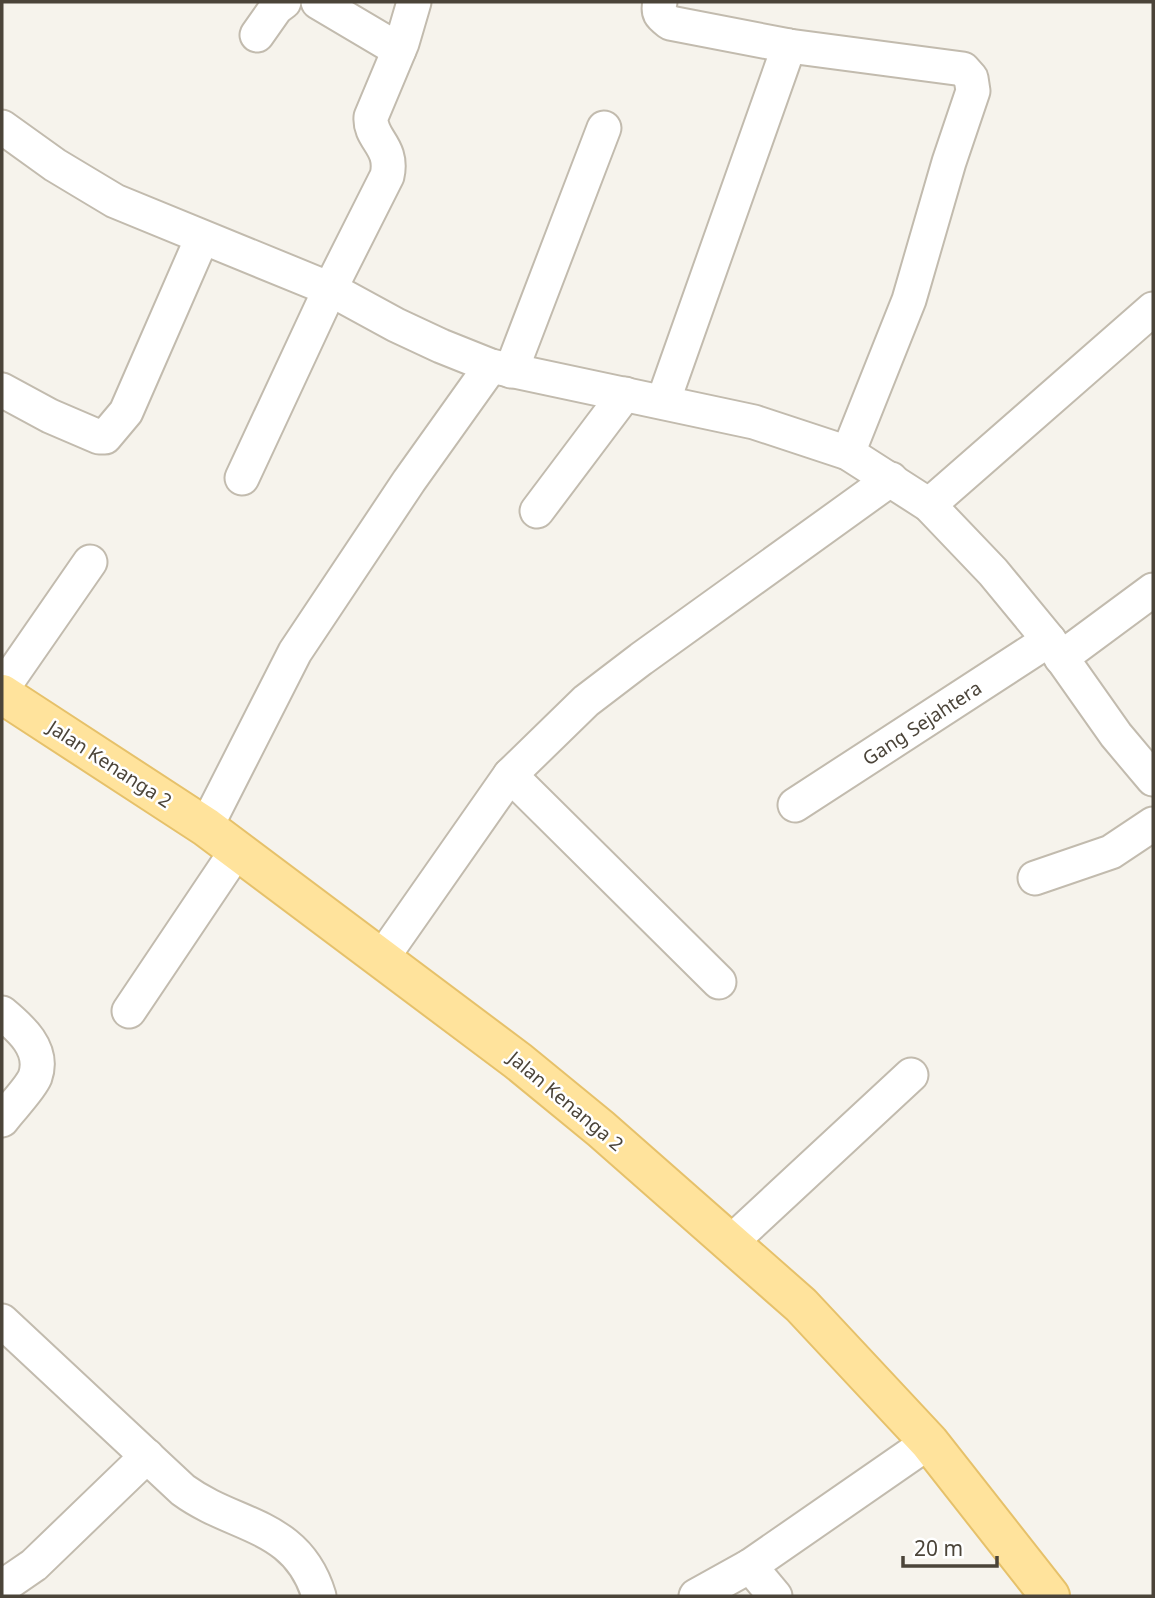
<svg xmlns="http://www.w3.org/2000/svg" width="1155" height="1598" viewBox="0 0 1155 1598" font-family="'Noto Sans',sans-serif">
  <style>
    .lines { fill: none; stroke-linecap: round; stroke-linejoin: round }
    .minor-casing { stroke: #c2bbae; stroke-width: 37 }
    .major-casing { stroke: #e6c16a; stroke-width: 42 }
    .minor { stroke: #fff; stroke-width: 33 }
    .major { stroke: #ffe39c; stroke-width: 38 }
    .labels { text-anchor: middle; stroke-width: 5; stroke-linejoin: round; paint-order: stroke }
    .street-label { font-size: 19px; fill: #4b4439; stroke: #fff }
  </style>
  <rect width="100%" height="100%" fill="#f6f3ec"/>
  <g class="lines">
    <g class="minor-casing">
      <g id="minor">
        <polyline points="318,2 399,50"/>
        <path d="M660 2C657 14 661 16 670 23L789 46 963 69 971 78 973 91 949 162 909 300 848 453"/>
        <polyline points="257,35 276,8 284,2"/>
        <polyline points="2,127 55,165 115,201 330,289 396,325 441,346 491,366 754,422 848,453 929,505 993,572 1049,640 1116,735 1153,779"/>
        <polyline points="511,371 604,128"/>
        <polyline points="2,390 50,416 99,437 105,437 126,412 202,238"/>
        <polyline points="663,402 789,46"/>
        <path d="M242 478 330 289 387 176C394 146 369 139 371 117L402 43 414 2"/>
        <polyline points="929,505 1153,309"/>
        <polyline points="537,511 625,394"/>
        <polyline points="1061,658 1153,590"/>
        <polyline points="2,689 90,562"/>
        <polyline points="510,775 719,982"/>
        <polyline points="795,805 1049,640"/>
        <polyline points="206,827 295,652 409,481 491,366"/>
        <polyline points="1035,878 1111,852 1153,824"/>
        <polyline points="382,958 510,775 586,701 641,659 891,479"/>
        <polyline points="129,1011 237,850"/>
        <path d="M2 1013C20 1028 45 1049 35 1077 30 1089 10 1109 2 1120"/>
        <polyline points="730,1243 911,1075"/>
        <path d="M2 1321 183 1490C235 1528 297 1523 319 1596"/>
        <polyline points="750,1566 775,1596"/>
        <polyline points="2,1587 34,1565 147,1456"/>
        <polyline points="696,1596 750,1566 929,1442"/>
      </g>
    </g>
    <g class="major-casing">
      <polyline id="major" points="2,694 206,827 518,1061 601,1129 801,1305 929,1442 1050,1596"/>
    </g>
    <use href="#minor" class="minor"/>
    <use href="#major" class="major"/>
  </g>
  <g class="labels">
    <g class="street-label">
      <text transform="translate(922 723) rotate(-33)" y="7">Gang Sejahtera</text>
      <text transform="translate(110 764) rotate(33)" y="7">Jalan Kenanga 2</text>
      <text transform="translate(566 1101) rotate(40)" y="7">Jalan Kenanga 2</text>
    </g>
  </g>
  <rect width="1155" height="1598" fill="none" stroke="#4b4439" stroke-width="7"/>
  <path d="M903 1556v10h94v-10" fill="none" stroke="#4b4439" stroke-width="3.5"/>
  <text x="914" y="1556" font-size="21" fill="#4b4439" stroke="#ffffff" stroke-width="5" paint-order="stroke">20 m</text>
</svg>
